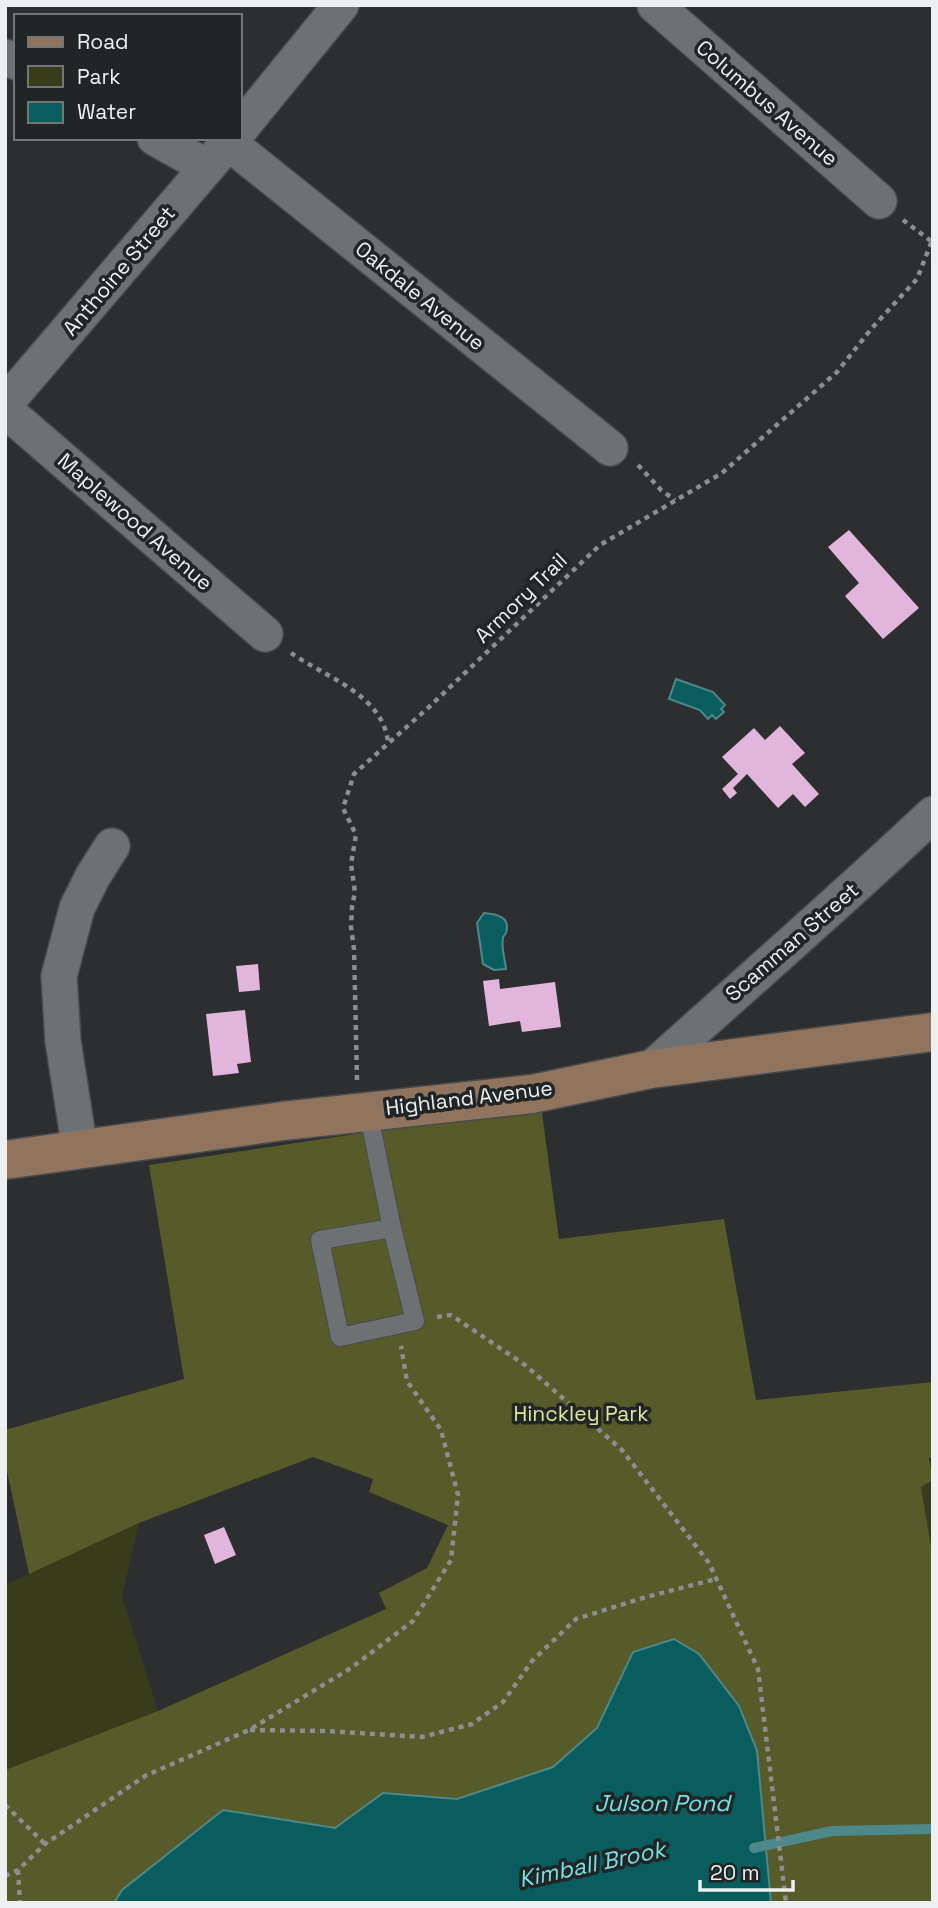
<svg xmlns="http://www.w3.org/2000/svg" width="938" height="1908" viewBox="0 0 938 1908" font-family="'Space Grotesk',sans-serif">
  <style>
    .green { fill: #393c1a }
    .forest { fill: #565b29 }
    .water { fill: #095d5e; stroke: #4d898a; stroke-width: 2 }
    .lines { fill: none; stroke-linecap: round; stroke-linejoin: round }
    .stream { stroke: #4d898a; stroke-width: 10 }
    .building { fill: #e2b6dc }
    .lane-casing { stroke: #494b4c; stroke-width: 20 }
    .street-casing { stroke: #494b4c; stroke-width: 38 }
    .secondary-casing { stroke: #494b4c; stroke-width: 41 }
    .path { stroke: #8c8e8f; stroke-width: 4.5; stroke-dasharray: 5 5; stroke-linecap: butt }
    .lane { stroke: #6e7173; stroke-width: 18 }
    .street { stroke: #6e7173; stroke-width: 35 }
    .secondary { stroke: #90745d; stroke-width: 38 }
    .labels { text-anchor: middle; stroke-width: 7; stroke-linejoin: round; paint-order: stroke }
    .street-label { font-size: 21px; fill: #edeff0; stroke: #222526 }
    .park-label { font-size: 21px; fill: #dee798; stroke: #222526 }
    .water-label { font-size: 23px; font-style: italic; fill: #74e2e4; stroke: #222526 }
  </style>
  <rect width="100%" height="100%" fill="#2c2e30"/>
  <g class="green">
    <polygon points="933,1480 933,1558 921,1486"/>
    <polygon points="139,1523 122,1596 158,1711 5,1770 5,1585"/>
  </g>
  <polygon class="forest" points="541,1106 559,1239 724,1219 756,1400 933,1382 933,1457 929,1458 933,1480 921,1487 933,1558 933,1903 771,1903 757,1751 739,1705 699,1654 633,1652 597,1728 553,1767 457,1799 383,1793 335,1828 223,1810 122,1890 114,1903 5,1903 5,1770 158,1711 386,1609 379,1593 427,1568 448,1525 369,1492 373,1479 313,1457 139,1523 29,1574 5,1462 5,1430 184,1379 149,1165"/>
  <g class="water">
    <polygon points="676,679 713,692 725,705 721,709 724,712 716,719 712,715 708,719 700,710 669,699"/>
    <path d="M484 913C497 914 511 917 506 933 505 935 503 936 503 938 501 947 505 960 506 969L494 970 483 964 477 923Z"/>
    <polygon points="674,1639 699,1654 739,1706 757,1751 771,1903 114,1903 122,1890 223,1810 335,1828 383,1793 457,1799 553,1767 597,1728 633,1652"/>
  </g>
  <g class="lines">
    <polyline class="stream" points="754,1848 832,1831 933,1829"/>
  </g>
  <g class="building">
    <polygon points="849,530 919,608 883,639 845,596 859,583 828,547"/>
    <polygon points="780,726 805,753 792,764 819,794 805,807 793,794 778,808 747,774 733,788 737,793 730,799 722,789 738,774 722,757 754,728 765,740"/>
    <polygon points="258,964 260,990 239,992 236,966"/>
    <polygon points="499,979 500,989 555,982 561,1027 522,1032 520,1021 489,1026 483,981"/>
    <polygon points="245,1010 251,1062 237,1064 239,1073 213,1076 206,1014"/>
    <polygon points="224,1527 236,1555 215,1564 204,1535"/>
  </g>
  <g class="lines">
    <g class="lane-casing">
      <polyline id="lane" points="368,1111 392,1228 415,1321 340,1337 320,1240 392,1228"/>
    </g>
    <g class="street-casing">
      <g id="street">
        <polyline points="655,5 879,201"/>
        <polyline points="5,57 16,62"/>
        <polyline points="240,129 341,5"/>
        <polyline points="155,138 207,167"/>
        <polyline points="229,143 610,448"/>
        <polyline points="5,404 232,138"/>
        <polyline points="5,410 265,634"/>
        <path d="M651 1069C745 984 841 901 933 814"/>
        <polyline points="80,1150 63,1041 59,976 77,908 93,876 112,846"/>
      </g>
    </g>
    <g class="secondary-casing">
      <polyline id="secondary" points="5,1160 283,1121 532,1094 651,1069 933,1032"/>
    </g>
    <g class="path">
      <polyline points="903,220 931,241"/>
      <polyline points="638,465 661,490 675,500"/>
      <path d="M291 653C325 677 384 695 388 743"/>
      <polyline points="357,1080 354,949 351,927 352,907 355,892 351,864 356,835 343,808 354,774 429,707 600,545 722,473 837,372 872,328 917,279 933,238"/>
      <polyline points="437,1317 451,1315 525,1365 622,1450 709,1563 758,1669 786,1903"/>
      <polyline points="250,1730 327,1731 422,1737 472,1724 503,1702 532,1661 576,1619 646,1597 716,1579"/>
      <polyline points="5,1805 45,1844"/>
      <polyline points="18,1870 20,1903"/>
      <polyline points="5,1876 18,1870 45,1844 145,1776 249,1730 351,1668 413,1621 451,1560 458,1495 441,1430 407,1381 401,1346"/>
    </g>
    <use href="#lane" class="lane"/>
    <use href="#street" class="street"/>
    <use href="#secondary" class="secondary"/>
  </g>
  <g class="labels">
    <g class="street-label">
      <text transform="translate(767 103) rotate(41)" y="7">Columbus Avenue</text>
      <text transform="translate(119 271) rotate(-50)" y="7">Anthoine Street</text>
      <text transform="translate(420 296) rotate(39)" y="7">Oakdale Avenue</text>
      <text transform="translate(135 522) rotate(41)" y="7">Maplewood Avenue</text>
      <text transform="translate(521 598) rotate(-44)" y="7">Armory Trail</text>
      <text transform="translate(792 942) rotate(-41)" y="7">Scamman Street</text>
      <text transform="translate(469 1098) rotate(-7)" y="7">Highland Avenue</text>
    </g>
    <g class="park-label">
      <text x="581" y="1421">Hinckley Park</text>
    </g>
    <g class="water-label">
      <text x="662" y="1811">Julson Pond</text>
      <text transform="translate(592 1864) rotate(-12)" y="8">Kimball Brook</text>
    </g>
  </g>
  <rect width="938" height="1908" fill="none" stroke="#edeff0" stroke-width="14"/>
  <rect x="14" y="14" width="228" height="126" fill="#222526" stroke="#737677" stroke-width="2"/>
  <rect x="28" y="37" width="35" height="10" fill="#90745d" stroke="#737677" stroke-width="2"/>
  <text x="77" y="49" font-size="21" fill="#edeff0">Road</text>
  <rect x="28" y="66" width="35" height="21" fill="#393c1a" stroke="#737677" stroke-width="2"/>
  <text x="77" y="84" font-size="21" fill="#edeff0">Park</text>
  <rect x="28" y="102" width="35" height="21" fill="#095d5e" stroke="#737677" stroke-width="2"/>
  <text x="77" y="119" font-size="21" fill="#edeff0">Water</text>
  <path d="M700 1880v10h93v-10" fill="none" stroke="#edeff0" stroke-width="3.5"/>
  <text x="710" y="1880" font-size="21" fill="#edeff0" stroke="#222526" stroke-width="5" paint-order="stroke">20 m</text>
</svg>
